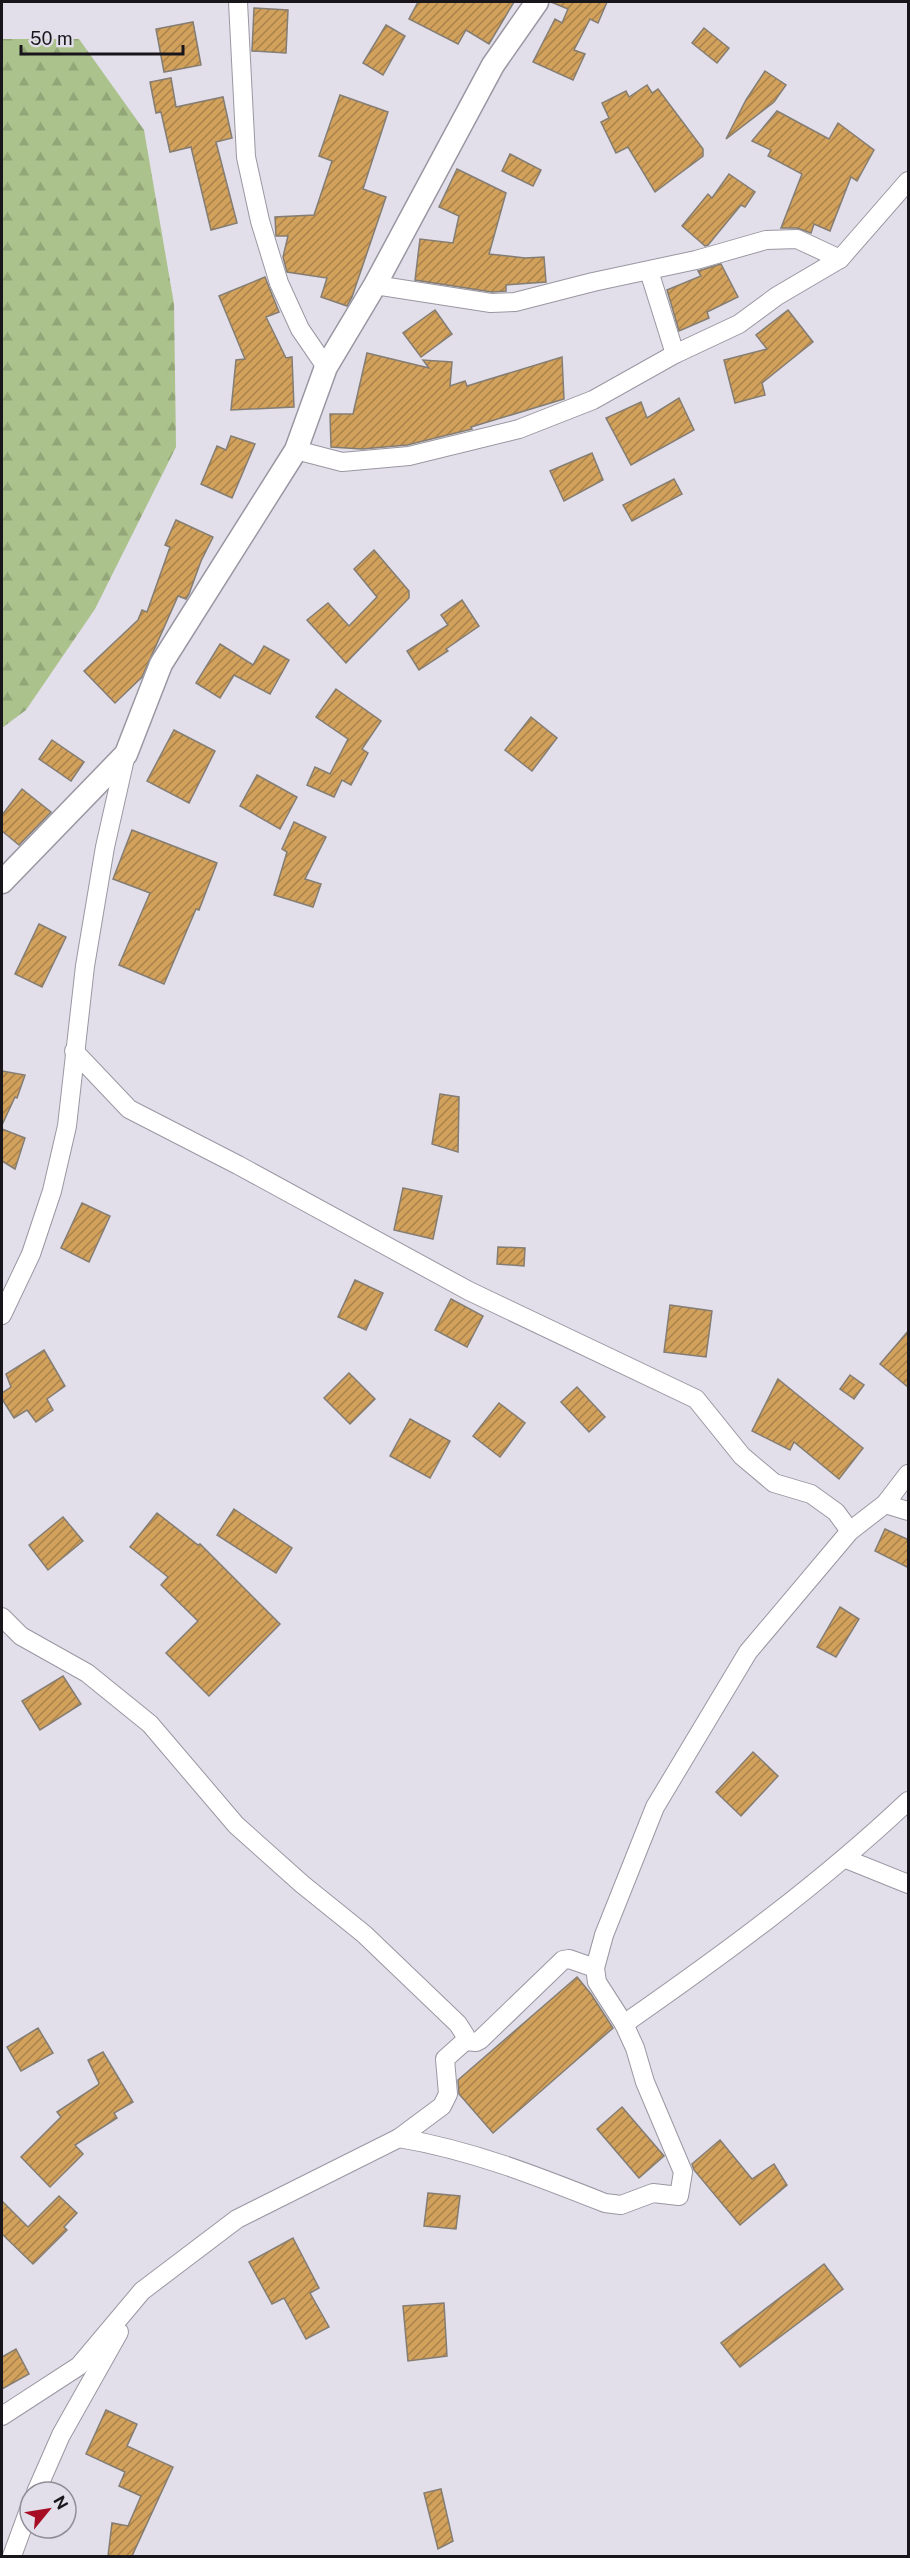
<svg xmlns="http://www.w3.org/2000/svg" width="910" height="2558" viewBox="0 0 910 2558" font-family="'Public Sans',sans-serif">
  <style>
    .forest { fill: url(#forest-firs) }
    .building { fill: url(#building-hatch); stroke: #847d73; stroke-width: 1.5 }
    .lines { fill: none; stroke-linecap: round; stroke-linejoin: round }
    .minor-casing { stroke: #9a97a2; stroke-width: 20 }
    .tertiary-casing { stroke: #9a97a2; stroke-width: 25 }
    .minor { stroke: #fff; stroke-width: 18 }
    .tertiary { stroke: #fff; stroke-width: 22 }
  </style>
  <defs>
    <pattern id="forest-firs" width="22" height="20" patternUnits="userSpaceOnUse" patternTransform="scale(1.5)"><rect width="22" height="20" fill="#acc28c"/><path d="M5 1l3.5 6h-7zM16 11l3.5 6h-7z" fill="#93a678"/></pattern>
    <pattern id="building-hatch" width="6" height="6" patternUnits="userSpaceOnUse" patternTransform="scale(1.5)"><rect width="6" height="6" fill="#d2a15c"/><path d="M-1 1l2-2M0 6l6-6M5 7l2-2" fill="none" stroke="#a9824b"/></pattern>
  </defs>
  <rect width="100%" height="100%" fill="#e2deea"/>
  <polygon class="forest" points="2,39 79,39 144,130 174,304 176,447 95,609 26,710 2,728"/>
  <g class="building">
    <polygon points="418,2 514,2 489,44 466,30 458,44 409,19"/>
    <polygon points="551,2 607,2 598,23 590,19 574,50 585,54 573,80 533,62 555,19 562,23 568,9"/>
    <polygon points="254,8 288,10 286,53 252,51"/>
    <polygon points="193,22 201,65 164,72 156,29"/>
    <polygon points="386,25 405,36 383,75 363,63"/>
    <polygon points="704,28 729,48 717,63 692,43"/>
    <polygon points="765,71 786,85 774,102 726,139 746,100"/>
    <polygon points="171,78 176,107 223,97 232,138 216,142 237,223 211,230 191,147 170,152 161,112 156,113 150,82"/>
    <polygon points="647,85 652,93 658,89 703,149 703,156 655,192 628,147 616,153 601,122 609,118 602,103 626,91 629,97"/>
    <polygon points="340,95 388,112 363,189 386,197 352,297 347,306 321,297 327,278 287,272 283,257 288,236 276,236 275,217 314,215 332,161 319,156"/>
    <polygon points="777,111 829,139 838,123 874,150 857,181 851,177 830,231 814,224 811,233 797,228 781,228 802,174 768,156 771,150 752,141"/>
    <polygon points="510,154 541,170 533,186 502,171"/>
    <polygon points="457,169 506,193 489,254 525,258 544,257 546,282 506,285 506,291 492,292 415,280 420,239 453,243 459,216 439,207"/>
    <polygon points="729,174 755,192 745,207 741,205 708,245 705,246 682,226 708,194 712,198"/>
    <polygon points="721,264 738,297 707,312 709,318 679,331 667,290 701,276 698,271"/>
    <polygon points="265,277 279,312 266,317 286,358 292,357 294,407 231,410 236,360 245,359 219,296"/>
    <polygon points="435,310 452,334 421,357 403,333"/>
    <polygon points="788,310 813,342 762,383 765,395 735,403 724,360 767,349 756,335"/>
    <polygon points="367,353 429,368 423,360 452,362 450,386 465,381 467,386 562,357 564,399 471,427 472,429 407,445 362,449 331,447 330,414 353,414"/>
    <polygon points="679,398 694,430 631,465 606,418 641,402 647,418"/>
    <polygon points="231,436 255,444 232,498 201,484 217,446 226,450"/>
    <polygon points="592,453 603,480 564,501 550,471"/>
    <polygon points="674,479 682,494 632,521 623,505"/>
    <polygon points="176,520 213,537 201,561 189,594 186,599 178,596 142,677 115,703 84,671 138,620 142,610 147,612 170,547 165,545"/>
    <polygon points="374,550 409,591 409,598 346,663 307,620 328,603 349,626 377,597 354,569"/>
    <polygon points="462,600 479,626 446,649 448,651 419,670 407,651 448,625 441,615"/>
    <polygon points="220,644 253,665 264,646 289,660 270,694 234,675 220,698 196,683"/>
    <polygon points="336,689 381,721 362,749 368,753 351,785 342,780 334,797 307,785 315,767 330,774 348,739 316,717"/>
    <polygon points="531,717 557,738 532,771 505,750"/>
    <polygon points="174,730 215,751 189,803 147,781"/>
    <polygon points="52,740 84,762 71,781 39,759"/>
    <polygon points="257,775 297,797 280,829 240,806"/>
    <polygon points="22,789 51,812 19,845 2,831 2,815"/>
    <polygon points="294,822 326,837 305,879 321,884 313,907 274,895 287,852 282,849"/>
    <polygon points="132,830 217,863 199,910 196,909 164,984 119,965 150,893 113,879"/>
    <polygon points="39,924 66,937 42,987 15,974"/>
    <polygon points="2,1071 25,1075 17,1098 15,1097 2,1125"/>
    <polygon points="440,1094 459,1097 458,1152 432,1144"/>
    <polygon points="2,1129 25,1138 15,1169 2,1161"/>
    <polygon points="403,1188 442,1196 433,1239 394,1230"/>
    <polygon points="82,1203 110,1216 89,1262 61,1248"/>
    <polygon points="498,1247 525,1248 524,1266 497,1264"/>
    <polygon points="355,1280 383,1293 366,1330 338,1317"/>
    <polygon points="451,1299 483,1316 467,1347 435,1330"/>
    <polygon points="670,1305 712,1311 706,1357 664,1352"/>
    <polygon points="909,1330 909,1388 880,1364"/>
    <polygon points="44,1350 65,1386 47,1399 53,1410 36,1422 27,1410 14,1418 2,1399 2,1393 11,1387 6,1374"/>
    <polygon points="349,1373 375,1399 350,1424 324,1398"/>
    <polygon points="850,1375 864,1385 854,1399 840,1389"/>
    <polygon points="778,1379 863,1448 839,1479 794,1442 790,1450 752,1431"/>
    <polygon points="577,1387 605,1417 589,1432 561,1402"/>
    <polygon points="499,1403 525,1423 500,1457 473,1436"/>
    <polygon points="410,1419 450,1441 430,1478 390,1456"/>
    <polygon points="234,1509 292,1548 276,1573 217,1535"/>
    <polygon points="157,1513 198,1545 200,1544 280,1624 209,1696 166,1653 198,1621 161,1585 168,1577 130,1547"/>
    <polygon points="63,1517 83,1541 48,1570 29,1545"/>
    <polygon points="885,1529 909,1540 909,1568 875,1551"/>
    <polygon points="840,1607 859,1619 836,1657 817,1647"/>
    <polygon points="63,1676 81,1704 40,1730 22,1701"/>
    <polygon points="753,1752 778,1776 741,1816 716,1792"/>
    <polygon points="577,1977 591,1994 613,2028 493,2133 459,2094 458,2080"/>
    <polygon points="38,2028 53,2053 21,2071 7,2047"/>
    <polygon points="103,2052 133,2102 114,2113 117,2118 75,2145 83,2154 50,2187 21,2157 61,2117 57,2112 98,2085 99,2083 88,2060"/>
    <polygon points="622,2107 664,2156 639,2178 597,2129"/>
    <polygon points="720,2140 752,2179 774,2164 787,2185 740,2225 694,2170 692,2164"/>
    <polygon points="428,2193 460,2196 456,2229 424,2226"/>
    <polygon points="59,2196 77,2213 64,2227 67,2230 33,2264 2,2234 2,2201 28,2227"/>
    <polygon points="293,2238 319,2288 310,2293 329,2327 306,2339 284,2298 272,2304 249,2262"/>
    <polygon points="824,2264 843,2289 740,2367 721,2343"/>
    <polygon points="444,2303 447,2356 408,2361 403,2306"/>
    <polygon points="16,2349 29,2374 2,2389 2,2357"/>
    <polygon points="106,2410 137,2424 127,2446 173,2467 132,2556 108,2556 112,2523 128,2526 141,2496 119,2486 125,2472 86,2454"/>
    <polygon points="441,2489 453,2541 438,2549 424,2493"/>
  </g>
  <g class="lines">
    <g class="minor-casing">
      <g id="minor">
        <polyline points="238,2 246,157 260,221 279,283 300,329 326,367"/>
        <polyline points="649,271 675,354"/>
        <polyline points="375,285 491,303 515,302 593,282 696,260 766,240 797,239 840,259"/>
        <polyline points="296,450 342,462 409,456 519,429 593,400 675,354 739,324 777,296 840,259 908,181"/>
        <polyline points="74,1051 129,1109 238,1165 469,1291 696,1399 742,1456 774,1483 811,1494 836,1512 850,1531"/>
        <polyline points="2,1315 31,1254 52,1191 67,1126 85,966 105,847 126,754"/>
        <polyline points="885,1504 908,1511"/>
        <polyline points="2,1617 21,1636 87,1673 150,1724 236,1825 302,1884 364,1934 458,2024 465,2035 465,2041"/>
        <polyline points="846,1859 908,1884"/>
        <path d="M624 2024C723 1955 820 1884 908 1801"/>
        <polyline points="465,2041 476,2042 480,2040 563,1960 569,1959 595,1968"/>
        <path d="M399 2138C471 2150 537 2176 605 2203L621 2205 653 2193 679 2196 683 2172 645 2082 635 2048 624 2024 597 1982 595 1968 604 1935 655 1807 748 1652 850 1531 885 1504 908 1474"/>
        <polyline points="2,2416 79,2366 142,2291 237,2219 399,2138 442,2106 448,2094 445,2059 465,2041"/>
        <polyline points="36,2492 61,2435 119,2332"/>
        <polyline points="12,2556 30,2507"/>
      </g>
    </g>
    <g class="tertiary-casing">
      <polyline id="tertiary" points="2,882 126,754 161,664 296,450 326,367 375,285 493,65 537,2"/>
    </g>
    <use href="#minor" class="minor"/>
    <use href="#tertiary" class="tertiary"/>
  </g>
  <rect width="910" height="2558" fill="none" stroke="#18161a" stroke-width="6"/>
  <g transform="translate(48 2510) rotate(60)"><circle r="28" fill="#e2deea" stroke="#918e97" stroke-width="1.5"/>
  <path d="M0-4.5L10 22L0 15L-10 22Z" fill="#a60d24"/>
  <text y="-9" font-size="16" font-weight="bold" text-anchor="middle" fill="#18161a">N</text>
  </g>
  <path d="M21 45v9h162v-9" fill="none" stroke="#18161a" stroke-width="3"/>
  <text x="30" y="45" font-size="18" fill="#18161a" stroke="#e2deea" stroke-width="4.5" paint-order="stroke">50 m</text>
</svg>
